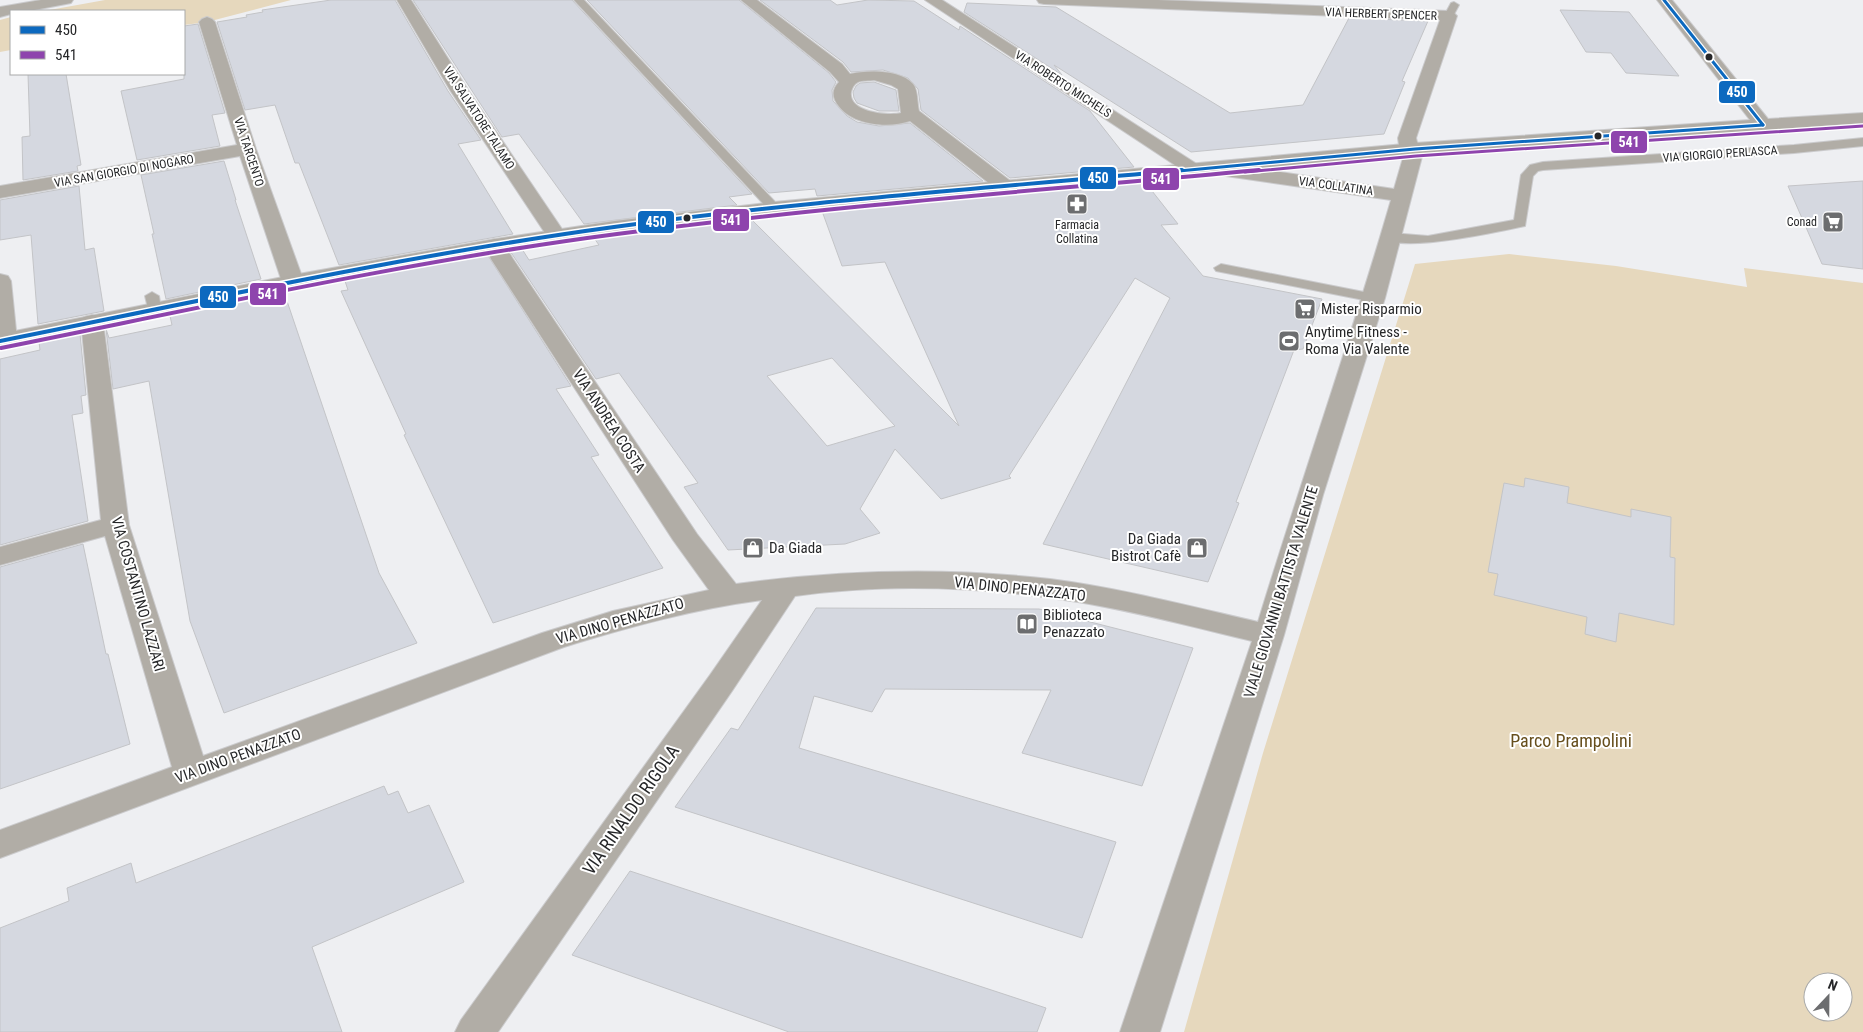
<svg xmlns="http://www.w3.org/2000/svg" width="1863" height="1032" viewBox="0 0 1863 1032" font-family="'Roboto Condensed',sans-serif">
  <style>
    .green { fill: #e6d8bd; fill-rule: evenodd }
    .building { fill: #d5d8e0; stroke: #c3c4c7; fill-rule: evenodd }
    .lines { fill: none; stroke-linecap: round; stroke-linejoin: round }
    .lane-casing { stroke: #cbcbcd; stroke-width: 2 }
    .street-casing { stroke: #cbcbcd; stroke-width: 2 }
    .secondary-casing { stroke: #cbcbcd; stroke-width: 2 }
    .lane { fill: #b1ada6; fill-rule: evenodd }
    .street { fill: #b1ada6; fill-rule: evenodd }
    .secondary { fill: #b0aca5; fill-rule: evenodd }
    .bus-1-far1-casing { stroke: #fff; stroke-width: 5.5 }
    .bus-1-casing { stroke: #fff; stroke-width: 7 }
    .bus-2-far1-casing { stroke: #fff; stroke-width: 5.5 }
    .bus-2-casing { stroke: #fff; stroke-width: 7 }
    .bus-1-far1 { stroke: #0c69bf; stroke-width: 3 }
    .bus-1 { stroke: #0c69bf; stroke-width: 4 }
    .bus-2-far1 { stroke: #8e44ad; stroke-width: 3 }
    .bus-2 { stroke: #8e44ad; stroke-width: 4 }
    .bus-dot { fill: #262729; stroke: #fff; stroke-width: 2 }
    .labels { text-anchor: middle; stroke-width: 4; stroke-linejoin: round; paint-order: stroke }
    .far-street-label { font-size: 12px; fill: #262729; stroke: #fff }
    .far-poi-label { font-size: 12px; fill: #262729; stroke: #fff; text-anchor: end }
    .poi-label { font-size: 15px; fill: #262729; stroke: #fff; text-anchor: start }
    .street-label { font-size: 15px; fill: #262729; stroke: #fff }
    .near-park-label { font-size: 18px; fill: #664e1c; stroke: #fff }
    .near-street-label { font-size: 18px; fill: #262729; stroke: #fff }
    .line-badge { stroke: #fff; stroke-width: 2 }
    .badge-label { font-size: 14px; text-anchor: middle; font-weight: bold; fill: #fff }
  </style>
  <rect width="100%" height="100%" fill="#eeeff2"/>
  <g class="green">
    <polygon points="105,0 291,0 207,22 184,25 184,11 44,11"/>
    <polygon points="11,17 11,50 0,52 0,20"/>
    <path d="M1509 254 1616 266 1747 287 1744 268 1863 283V1032H1184L1263 753 1415 264ZM1813 982H1843V1012H1813Z"/>
  </g>
  <g class="building">
    <polygon points="331,0 395,0 448,91 481,140 458,144 513,234 339,265 299,163 295,163 275,105 245,110 217,22 247,17 246,15 263,12 262,10"/>
    <polygon points="413,0 572,0 752,194 729,197 737,205 584,224 519,134 502,137"/>
    <polygon points="587,0 739,0 829,73 836,82 832,90 833,101 847,116 857,122 879,126 910,123 983,181 817,196 815,189 769,193"/>
    <polygon points="760,0 830,0 837,5 868,0 914,1 959,30 960,26 1090,111 1134,167 1010,178 921,110 918,89 908,78 883,70 851,72 843,62"/>
    <polygon points="967,3 1056,7 1230,113 1303,105 1349,18 1428,21 1402,81 1405,82 1384,134 1191,152 1054,65 1062,75 964,12"/>
    <polygon points="1560,10 1629,12 1679,76 1626,73 1611,53 1586,52"/>
    <polygon points="198,24 225,113 212,115 220,146 137,160 121,91 184,79 184,26"/>
    <polygon points="28,74 66,74 81,165 77,166 78,171 23,180 22,137 30,136"/>
    <polygon points="874,82 896,90 899,111 879,111 857,103 854,98 853,92 856,86 860,83"/>
    <polygon points="224,161 236,200 235,200 261,279 166,299 152,234 154,234 141,175"/>
    <polygon points="1863,181 1863,269 1822,264 1788,186"/>
    <path d="M1145 182 1178 224 1161 225 1203 276 1322 299 1303 349 1294 350 1236 502 1239 503 1208 582 1043 544 1170 298 1135 278 1009 476 1011 478 941 499 895 449 860 509 880 533 845 544 728 550 684 487 698 483 619 373 596 379 510 251 522 249 529 260 599 245 594 238 751 219 959 426 885 262 842 266 822 211ZM832 358 895 426 827 446 767 376Z"/>
    <polygon points="79,186 85,250 94,248 104,311 38,324 31,235 0,240 0,200"/>
    <polygon points="487,254 571,386 556,389 599,455 591,457 663,568 493,623 404,435 406,434 341,291 348,290 345,281"/>
    <polygon points="267,296 270,305 287,301 379,573 417,643 224,713 190,621 149,381 113,389 106,329 109,338 172,325 170,316"/>
    <polygon points="80,334 86,395 81,396 83,413 72,415 88,521 0,545 0,359 40,350 39,342"/>
    <polygon points="1525,478 1569,487 1567,503 1631,517 1631,509 1671,517 1670,557 1675,558 1674,625 1619,613 1616,642 1585,634 1587,617 1494,595 1498,574 1488,572 1504,483 1524,487"/>
    <polygon points="83,544 106,654 108,654 130,744 0,789 0,567"/>
    <polygon points="816,608 1039,609 1193,648 1142,786 1022,753 1051,690 885,689 872,712 814,696 799,748 1116,842 1082,938 675,807 731,728 738,730"/>
    <polygon points="384,786 388,795 398,791 408,813 429,805 464,882 312,947 342,1032 0,1032 0,928 69,901 67,888 131,863 136,883"/>
    <polygon points="630,871 1046,1008 1037,1032 789,1032 572,955"/>
  </g>
  <g class="lines">
    <g class="lane-casing">
      <g id="lane">
        <polygon points="574,0 584,0 778,205 780,208 778,211 770,211"/>
        <polygon points="1454,2 1459,5 1452,18 1446,18 1444,16 1451,3"/>
        <path d="M1863 138V146L1794 153 1543 170 1538 171 1533 176 1525 226C1502 231 1398 254 1384 237L1391 233 1428 236 1514 220 1521 175 1530 165 1543 162 1794 145Z"/>
        <polygon points="1221,264 1374,294 1379,295 1381,298 1379,301 1374,302 1216,271 1214,268"/>
        <polygon points="152,292 159,296 161,309 159,312 149,312 145,296"/>
      </g>
    </g>
    <g class="street-casing">
      <g id="street">
        <polygon points="41,0 73,0 71,3 66,4 29,11 11,11 11,14 0,17 0,7"/>
        <polygon points="397,0 411,0 468,90 566,235 563,239 556,241 549,239 450,90"/>
        <path d="M741 0H757L842 64 850 74C867 70 900 69 913 84 918 90 917 103 919 111L1013 183 1016 187 1013 191 1006 193 999 191 910 121C887 129 847 125 835 100 832 93 834 87 839 82L830 72ZM874 80 891 85 898 89 901 113C887 116 848 112 851 92 852 88 854 84 858 82 862 80 869 81 874 80Z"/>
        <path d="M925 0H942L1203 168 1205 164 1212 162 1394 189 1405 151 1399 145 1398 138 1440 20 1044 4 1039 3 1037 0H1158L1449 11 1454 13 1457 16 1416 138 1417 142 1424 149 1385 298 1323 495 1284 635 1160 1032H1120L1252 641C1194 627 1137 612 1078 602 986 587 887 583 795 596L732 691 498 1032H455L461 1020 710 675 762 600C694 609 629 627 564 647L0 858V830L172 767 105 536 0 565V547L101 520 81 322 84 317 92 315 100 317 103 322 129 525 203 756 542 633 613 611 709 590 673 540 491 259 485 245 488 241 495 239 502 241 513 259 697 534 736 584C841 570 945 567 1050 579 1120 588 1189 606 1258 622 1301 481 1350 342 1391 200L1212 174 1205 172 1203 169 1201 173 1194 175 1187 173Z"/>
        <polygon points="207,17 212,19 215,22 256,149 304,282 301,287 293,289 285,287 282,282 240,156 0,198 0,186 237,145 199,22 202,19"/>
        <polygon points="0,274 8,276 11,281 17,340 13,345 5,347 0,346"/>
      </g>
    </g>
    <g class="secondary-casing">
      <polygon id="secondary" points="1657,0 1672,0 1768,119 1863,113 1863,123 1415,155 774,214 615,233 495,251 293,289 0,348 0,334 293,275 495,239 615,221 774,202 1415,143 1750,120"/>
    </g>
    <use href="#lane" class="lane"/>
    <use href="#street" class="street"/>
    <use href="#secondary" class="secondary"/>
    <g class="bus-1-far1-casing">
      <g id="bus-1-far1">
        <polyline points="1664,0 1763,125"/>
        <polyline points="1168,172 1415,149 1763,125"/>
      </g>
    </g>
    <g class="bus-1-casing">
      <path id="bus-1" d="M0 341C204 300 408 255 614 227 802 201 993 188 1182 170"/>
    </g>
    <g class="bus-2-far1-casing">
      <polyline id="bus-2-far1" points="1245,172 1416,156 1863,126"/>
    </g>
    <g class="bus-2-casing">
      <path id="bus-2" d="M1 348C205 307 410 261 617 234 830 206 1045 190 1259 170"/>
    </g>
    <use href="#bus-1-far1" class="bus-1-far1"/>
    <use href="#bus-1" class="bus-1"/>
    <use href="#bus-2-far1" class="bus-2-far1"/>
    <use href="#bus-2" class="bus-2"/>
  </g>
  <defs>
    <g id="pharmacy-square" transform="scale(1.125)"><rect x="-9" y="-9" width="18" height="18" rx="4" fill="#6c6d6f" stroke="#fff"/><path d="M-2-6h4v4h4v4h-4v4h-4v-4h-4v-4h4Z" fill="#fff"/></g>
    <g id="supermarket-square" transform="scale(1.125)"><rect x="-9" y="-9" width="18" height="18" rx="4" fill="#6c6d6f" stroke="#fff"/><path d="M-6-5.5h2.5l.6 2H6L4.5 2H-2.5L-4.4-4H-6ZM-1.5 3.2a1.3 1.3 0 1 0 .1 0ZM3 3.2a1.3 1.3 0 1 0 .1 0Z" fill="#fff"/></g>
    <g id="stadium-square" transform="scale(1.125)"><rect x="-9" y="-9" width="18" height="18" rx="4" fill="#6c6d6f" stroke="#fff"/><path d="M0-5a6.5 5 0 1 0 0 10a6.5 5 0 1 0 0-10ZM-3.5-1.8h7v3.6h-7Z" fill="#fff"/></g>
    <g id="shop-square" transform="scale(1.125)"><rect x="-9" y="-9" width="18" height="18" rx="4" fill="#6c6d6f" stroke="#fff"/><path d="M-5-2.5h2.3a2.7 3.5 0 0 1 5.4 0H5L5.5 6h-11ZM-1.5-2.5h3a1.5 2.3 0 0 0-3 0Z" fill="#fff"/></g>
    <g id="library-square" transform="scale(1.125)"><rect x="-9" y="-9" width="18" height="18" rx="4" fill="#6c6d6f" stroke="#fff"/><path d="M-6-4Q-3-5.5-.7-3.5V5Q-3 3-6 4ZM6-4Q3-5.5 .7-3.5V5Q3 3 6 4Z" fill="#fff"/></g>
  </defs>
  <g fill-rule="evenodd">
    <use href="#pharmacy-square" x="1077" y="204"/>
    <use href="#supermarket-square" x="1833" y="222"/>
    <use href="#supermarket-square" x="1305" y="309"/>
    <use href="#stadium-square" x="1289" y="341"/>
    <use href="#shop-square" x="753" y="548"/>
    <use href="#shop-square" x="1197" y="548"/>
    <use href="#library-square" x="1027" y="624"/>
  </g>
  <g class="bus-dot">
    <circle cx="1709" cy="57" r="4.5"/>
    <circle cx="1598" cy="136" r="4.5"/>
    <circle cx="687" cy="218" r="4.5"/>
  </g>
  <g class="labels">
    <g class="far-street-label">
      <text transform="translate(1381 14) rotate(2)" y="4">VIA HERBERT SPENCER</text>
      <text transform="translate(1063 84) rotate(33)" y="4">VIA ROBERTO MICHELS</text>
      <text transform="translate(479 118) rotate(57)" y="4">VIA SALVATORE TALAMO</text>
      <text transform="translate(249 152) rotate(72)" y="4">VIA TARCENTO</text>
      <text transform="translate(1720 154) rotate(-4)" y="4">VIA GIORGIO PERLASCA</text>
      <text transform="translate(124 171) rotate(-10)" y="4">VIA SAN GIORGIO DI NOGARO</text>
      <text transform="translate(1336 186) rotate(8)" y="4">VIA COLLATINA</text>
    </g>
    <g class="far-poi-label">
      <text x="1817" y="226">Conad</text>
      <text x="1077" y="229" text-anchor="middle">Farmacia<tspan x="1077" dy="14">Collatina</tspan></text>
    </g>
    <g class="poi-label">
      <text x="1321" y="314">Mister Risparmio</text>
      <text x="1305" y="337">Anytime Fitness -<tspan x="1305" dy="17">Roma Via Valente</tspan></text>
      <text x="1181" y="544" text-anchor="end">Da Giada<tspan x="1181" dy="17">Bistrot Cafè</tspan></text>
      <text x="769" y="553">Da Giada</text>
      <text x="1043" y="620">Biblioteca<tspan x="1043" dy="17">Penazzato</tspan></text>
    </g>
    <g class="street-label">
      <text transform="translate(609 421) rotate(57)" y="5">VIA ANDREA COSTA</text>
      <text transform="translate(1020 589) rotate(6)" y="5">VIA DINO PENAZZATO</text>
      <text transform="translate(1281 592) rotate(-73)" y="5">VIALE GIOVANNI BATTISTA VALENTE</text>
      <text transform="translate(138 594) rotate(74)" y="5">VIA COSTANTINO LAZZARI</text>
      <text transform="translate(620 621) rotate(-16)" y="5">VIA DINO PENAZZATO</text>
      <text transform="translate(238 756) rotate(-20)" y="5">VIA DINO PENAZZATO</text>
    </g>
    <g class="near-park-label">
      <text x="1571" y="747">Parco Prampolini</text>
    </g>
    <g class="near-street-label">
      <text transform="translate(631 810) rotate(-55)" y="6">VIA RINALDO RIGOLA</text>
    </g>
  </g>
  <g class="line-badge">
    <rect x="1718" y="80" width="38" height="24" rx="5" fill="#0c69bf"/>
    <rect x="1610" y="130" width="38" height="24" rx="5" fill="#8e44ad"/>
    <rect x="1079" y="166" width="38" height="24" rx="5" fill="#0c69bf"/>
    <rect x="1142" y="167" width="38" height="24" rx="5" fill="#8e44ad"/>
    <rect x="712" y="208" width="38" height="24" rx="5" fill="#8e44ad"/>
    <rect x="637" y="210" width="38" height="24" rx="5" fill="#0c69bf"/>
    <rect x="249" y="282" width="38" height="24" rx="5" fill="#8e44ad"/>
    <rect x="199" y="285" width="38" height="24" rx="5" fill="#0c69bf"/>
  </g>
  <g class="badge-label">
    <text x="1737" y="97">450</text>
    <text x="1629" y="147">541</text>
    <text x="1098" y="183">450</text>
    <text x="1161" y="184">541</text>
    <text x="731" y="225">541</text>
    <text x="656" y="227">450</text>
    <text x="268" y="299">541</text>
    <text x="218" y="302">450</text>
  </g>
  <rect x="10" y="10" width="175" height="65" fill="#ffffff" stroke="#a8a9a9"/>
  <rect x="20" y="26" width="25" height="8" fill="#0c69bf" stroke="#a8a9a9"/>
  <text x="55" y="35" font-size="15" fill="#262729">450</text>
  <rect x="20" y="51" width="25" height="8" fill="#8e44ad" stroke="#a8a9a9"/>
  <text x="55" y="60" font-size="15" fill="#262729">541</text>
  <g transform="translate(1828 997) rotate(22)"><circle r="24" fill="#ffffff" stroke="#a8a9a9"/>
  <path d="M0-4L9 19L0 12L-9 19Z" fill="#6c6d6f"/>
  <text y="-8" font-size="14" font-weight="bold" text-anchor="middle" fill="#262729">N</text>
  </g>
</svg>
